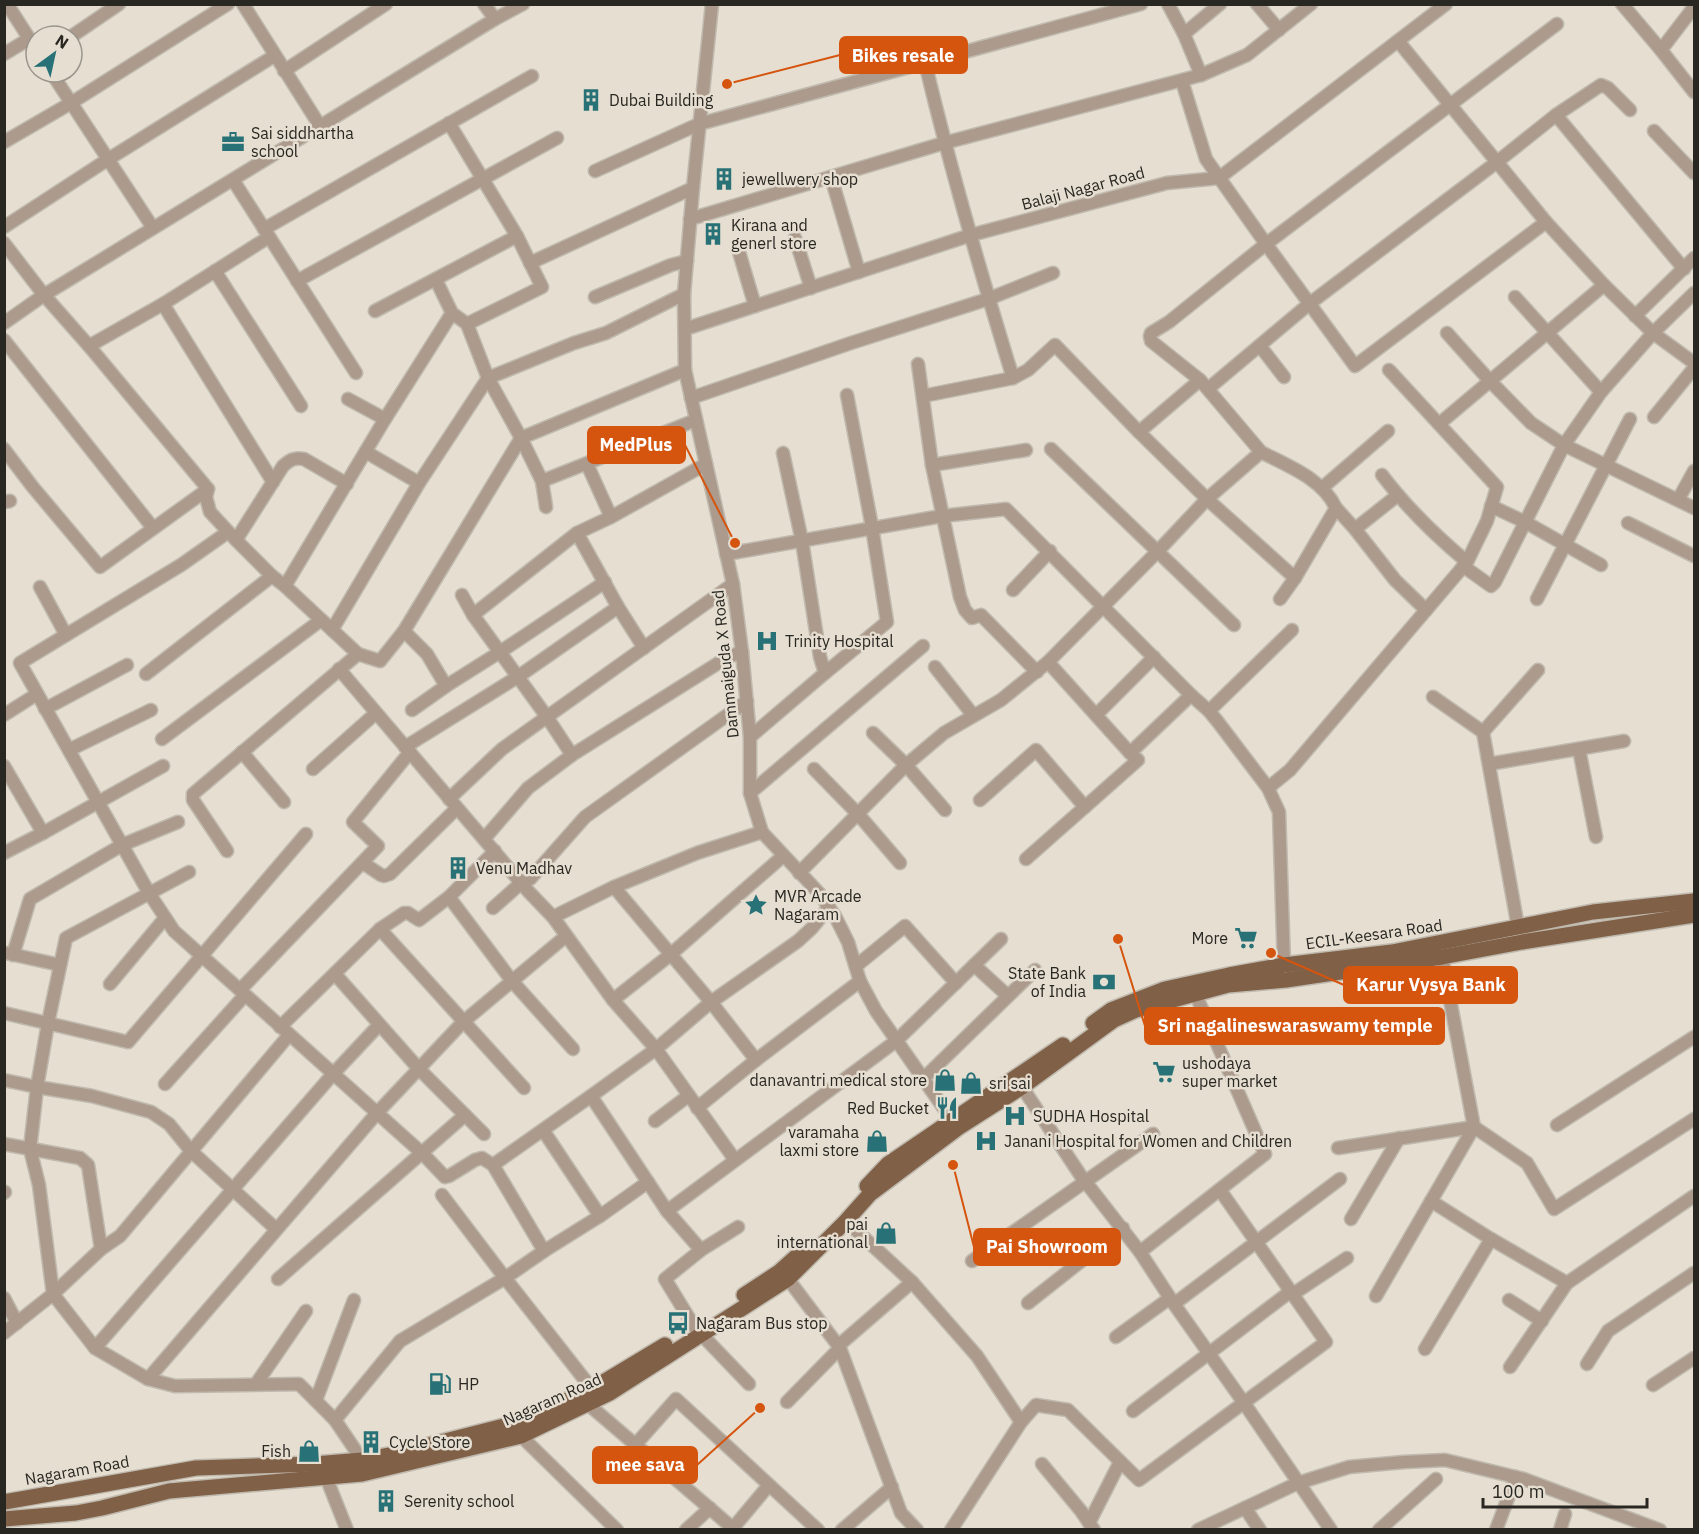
<svg xmlns="http://www.w3.org/2000/svg" width="1699" height="1534" viewBox="0 0 1699 1534" font-family="'IBM Plex Sans',sans-serif">
  <style>
    .lines { fill: none; stroke-linecap: round; stroke-linejoin: round }
    .minor-casing { stroke: #bfb9ae; stroke-width: 15 }
    .major-casing { stroke: #bfb9ae; stroke-width: 18 }
    .minor { stroke: #ac9a8c; stroke-width: 12 }
    .major { stroke: #806047; stroke-width: 15 }
    .labels { text-anchor: middle; stroke-width: 5; stroke-linejoin: round; paint-order: stroke }
    .poi-label { font-size: 16px; fill: #292722; stroke: #e5ded1; text-anchor: start }
    .street-label { font-size: 16px; fill: #292722; stroke: #e5ded1 }
    .leader { fill: none; stroke: #d5540e; stroke-width: 2 }
    .callout-dot { fill: #d5540e; stroke: #e5ded1; stroke-width: 2 }
    .callout { fill: #d5540e; stroke: #d5540e; stroke-width: 2 }
    .callout-label { font-size: 18px; text-anchor: middle; font-weight: bold; fill: #fff }
  </style>
  <rect width="100%" height="100%" fill="#e5ded1"/>
  <g class="lines">
    <g class="minor-casing">
      <g id="minor">
        <polyline points="7,4 36,49"/>
        <polyline points="243,4 320,126"/>
        <polyline points="484,4 495,19"/>
        <polyline points="712,4 693,188 684,294 685,370 733,584 742,652 750,737 750,793 762,832 819,893 835,916 848,942 860,981 876,1011 952,1120"/>
        <polyline points="1168,4 1184,34 1201,75"/>
        <polyline points="1257,4 1279,30"/>
        <polyline points="1622,4 1661,50"/>
        <polyline points="1694,7 1661,50 1694,92"/>
        <polyline points="1184,34 1220,4"/>
        <polyline points="72,36 119,4"/>
        <polyline points="1398,41 1546,222 1604,285 1653,333 1694,363"/>
        <polyline points="4,54 29,39"/>
        <path d="M925 62C950 168 981 274 1013 378"/>
        <polyline points="284,71 386,4"/>
        <polyline points="51,72 153,228"/>
        <polyline points="1182,81 1206,159 1266,244 1355,366 1546,222"/>
        <polyline points="1556,115 1684,269"/>
        <polyline points="449,123 517,236 542,287 467,324"/>
        <polyline points="1654,131 1694,173"/>
        <polyline points="4,142 71,103 228,4"/>
        <polyline points="595,171 699,124 1141,4"/>
        <polyline points="831,177 859,272"/>
        <polyline points="233,180 356,373"/>
        <polyline points="690,219 944,143 1201,75 1247,55 1311,4"/>
        <polyline points="4,227 107,160 274,56"/>
        <polyline points="264,229 532,76"/>
        <polyline points="795,238 811,288"/>
        <polyline points="4,243 44,295 89,346 208,489 206,497 210,512 236,540 272,576 285,586 358,654 380,661 404,631 521,438 685,370"/>
        <polyline points="739,252 755,306"/>
        <polyline points="530,263 693,188"/>
        <polyline points="215,271 301,406"/>
        <polyline points="436,280 452,313 467,324 488,378 521,438 542,481 546,507"/>
        <polyline points="297,281 557,138"/>
        <polyline points="595,297 671,265 687,261"/>
        <polyline points="1515,297 1601,392"/>
        <polyline points="163,304 273,482"/>
        <polyline points="375,311 517,236"/>
        <polyline points="1635,316 1694,258"/>
        <polyline points="4,323 44,295 495,19 523,4"/>
        <polyline points="685,329 971,235 1167,183 1219,178 1446,4"/>
        <polyline points="1447,333 1490,381 1531,423 1564,445 1694,508"/>
        <polyline points="4,340 153,528"/>
        <polyline points="89,346 163,304 269,237"/>
        <polyline points="1260,346 1284,377"/>
        <polyline points="918,364 932,465 960,597 965,610 972,618 981,615 1037,672"/>
        <polyline points="1209,388 1309,304 1497,162 1556,115 1601,85 1608,88 1630,110"/>
        <polyline points="923,396 1013,378 1028,370 1055,345 1139,432 1207,499 1295,578"/>
        <polyline points="691,398 851,343 988,299 1053,273"/>
        <polyline points="348,399 385,419"/>
        <polyline points="1654,417 1694,368"/>
        <polyline points="1439,424 1604,285"/>
        <polyline points="1139,432 1200,380"/>
        <polyline points="4,449 32,486 100,567 208,489"/>
        <polyline points="1051,449 1234,625"/>
        <polyline points="366,452 419,483"/>
        <path d="M1261 452C1288 466 1323 479 1336 508L1295 578 1280 599"/>
        <polyline points="783,453 802,541 820,657 825,673 887,622 872,527 847,395"/>
        <polyline points="587,464 611,517"/>
        <polyline points="932,465 1026,450"/>
        <path d="M1382 475C1407 508 1436 536 1467 562"/>
        <polyline points="542,481 696,420"/>
        <polyline points="1322,488 1388,431"/>
        <polyline points="1678,500 1694,471"/>
        <polyline points="4,502 10,501"/>
        <polyline points="1491,506 1525,522 1601,565"/>
        <polyline points="1336,508 1355,529 1395,580 1426,610"/>
        <polyline points="1628,523 1694,556"/>
        <polyline points="1355,529 1398,495"/>
        <polyline points="228,532 181,565 20,663 149,893 174,931 423,1154 445,1177 449,1176 475,1160 482,1158 493,1165 544,1251"/>
        <polyline points="577,533 611,517 706,464"/>
        <path d="M236 540 283 466C290 460 294 457 304 459L347 484"/>
        <polyline points="726,554 942,516 1006,509 1191,695 1209,711 1218,722 1268,788 1279,812 1284,965"/>
        <polyline points="1463,566 1491,586 1495,582 1564,445 1601,392 1653,333 1694,293"/>
        <polyline points="285,586 385,419 452,313"/>
        <polyline points="40,587 66,635"/>
        <polyline points="1013,590 1050,551"/>
        <polyline points="462,595 473,615 547,717 572,755"/>
        <polyline points="1537,599 1630,419"/>
        <polyline points="473,615 577,533 618,607 644,648"/>
        <polyline points="332,630 419,483 488,378 574,343 606,333 684,294"/>
        <polyline points="404,631 427,654 446,686 412,710"/>
        <polyline points="1048,662 1130,753 1191,695"/>
        <polyline points="935,667 973,715"/>
        <polyline points="339,669 528,891 553,917 613,1000 656,1049 735,1160"/>
        <polyline points="146,674 272,576"/>
        <polyline points="446,686 500,652 605,582"/>
        <polyline points="1433,697 1483,732 1518,927"/>
        <polyline points="45,709 127,665"/>
        <polyline points="1209,711 1292,630"/>
        <polyline points="4,715 37,694"/>
        <polyline points="1096,715 1154,657"/>
        <polyline points="1483,732 1538,670"/>
        <polyline points="873,733 906,765 945,810"/>
        <polyline points="750,737 825,673"/>
        <polyline points="162,739 321,620"/>
        <polyline points="405,747 519,676 618,607"/>
        <polyline points="1579,749 1596,837"/>
        <polyline points="69,750 151,710"/>
        <polyline points="242,752 284,802"/>
        <polyline points="1489,764 1624,741"/>
        <polyline points="4,766 43,833"/>
        <polyline points="313,769 376,713"/>
        <polyline points="814,769 858,814 900,863"/>
        <polyline points="1268,788 1290,770 1467,562 1487,521 1497,487 1389,370"/>
        <polyline points="750,793 923,646"/>
        <polyline points="449,799 502,749 733,584"/>
        <polyline points="980,800 1036,750 1085,807"/>
        <polyline points="484,839 528,788 572,755 728,657 742,652"/>
        <polyline points="227,851 193,800 193,794 358,654"/>
        <polyline points="4,853 43,833 163,766"/>
        <polyline points="1026,859 1138,760 1130,753"/>
        <polyline points="363,863 381,875 384,876 390,874 457,808"/>
        <polyline points="189,872 66,938 48,1023 37,1087 30,1149 39,1185 53,1294 95,1348 148,1379 175,1386 299,1384 335,1420 362,1460"/>
        <polyline points="799,873 906,765 944,733 1001,700 1048,662 1158,551 1207,499 1261,452 1200,380 1151,341 1150,336 1151,333 1169,322 1266,244 1557,24"/>
        <polyline points="614,887 711,1002 756,1060"/>
        <polyline points="449,897 512,981 573,1049"/>
        <polyline points="493,908 521,883 530,879 585,817 747,701"/>
        <polyline points="553,917 614,887 697,853 762,832"/>
        <polyline points="380,929 524,1088"/>
        <polyline points="6,953 60,965"/>
        <polyline points="13,955 30,899 122,845 178,822"/>
        <polyline points="974,965 1008,996"/>
        <polyline points="856,966 905,926 956,983"/>
        <polyline points="335,974 419,1069 484,1134"/>
        <polyline points="110,984 165,918"/>
        <polyline points="240,990 378,846 353,822 410,752"/>
        <polyline points="613,1000 670,955 783,856"/>
        <polyline points="4,1013 128,1042 306,834"/>
        <polyline points="280,1027 380,929 404,913 408,913 419,920 449,897 495,851"/>
        <polyline points="923,1079 1035,970"/>
        <polyline points="4,1080 37,1087 92,1096 151,1112 169,1124 191,1151 276,1229"/>
        <polyline points="165,1084 245,995"/>
        <polyline points="1022,1087 1081,1176 1140,1252 1174,1304 1244,1403 1331,1530"/>
        <polyline points="591,1096 667,1211 701,1250"/>
        <polyline points="697,1108 756,1060 860,981"/>
        <polyline points="655,1121 688,1096"/>
        <polyline points="1557,1125 1694,1037"/>
        <polyline points="543,1130 600,1216"/>
        <polyline points="4,1144 80,1158 88,1165 101,1249"/>
        <polyline points="1338,1148 1474,1127 1527,1163 1554,1209 1694,1119"/>
        <polyline points="493,1165 591,1096 656,1049 711,1002 798,941 812,928 829,907"/>
        <polyline points="4,1193 5,1192"/>
        <polyline points="442,1195 505,1278 592,1389"/>
        <polyline points="1431,1201 1491,1239 1567,1283"/>
        <polyline points="667,1211 896,1041 1001,939"/>
        <polyline points="1351,1219 1399,1138"/>
        <polyline points="846,1221 912,1282 977,1356 1021,1422 951,1530"/>
        <polyline points="1140,1252 1265,1154 1195,993"/>
        <polyline points="972,1261 1153,1134"/>
        <polyline points="278,1279 465,1115"/>
        <polyline points="788,1279 840,1348 901,1513 917,1530"/>
        <polyline points="1293,1294 1347,1258"/>
        <polyline points="1376,1296 1474,1127 1442,957"/>
        <polyline points="4,1298 17,1323"/>
        <polyline points="1509,1300 1542,1321"/>
        <polyline points="1028,1303 1123,1228"/>
        <polyline points="1174,1304 1340,1179"/>
        <polyline points="695,1328 665,1279 701,1250 738,1227"/>
        <polyline points="4,1333 53,1294 101,1249 120,1236 289,1035"/>
        <polyline points="701,1334 749,1384"/>
        <polyline points="1116,1337 1170,1298"/>
        <polyline points="838,1346 912,1282"/>
        <polyline points="95,1348 333,1074 379,1025"/>
        <polyline points="1425,1349 1491,1239"/>
        <polyline points="1587,1364 1608,1331 1694,1273"/>
        <polyline points="1510,1367 1567,1283 1694,1196"/>
        <polyline points="148,1379 377,1113 463,1022 566,936"/>
        <polyline points="256,1384 306,1311"/>
        <polyline points="1653,1385 1694,1358"/>
        <polyline points="316,1400 354,1300"/>
        <polyline points="787,1402 840,1348"/>
        <polyline points="589,1405 735,1530"/>
        <polyline points="1133,1411 1291,1291"/>
        <polyline points="335,1420 400,1341 505,1278 544,1251 600,1216 648,1182"/>
        <polyline points="1021,1422 1036,1405 1068,1410 1139,1480 1326,1342 1220,1190"/>
        <polyline points="521,1436 617,1530"/>
        <polyline points="636,1444 676,1399 818,1530"/>
        <polyline points="1042,1464 1081,1511 1094,1530"/>
        <polyline points="326,1477 347,1530"/>
        <polyline points="1245,1508 1260,1530"/>
        <polyline points="1089,1523 1120,1462"/>
        <polyline points="733,1528 769,1485"/>
        <polyline points="686,1530 710,1508"/>
        <polyline points="842,1530 892,1487"/>
        <polyline points="1198,1530 1298,1483 1349,1467 1404,1462 1445,1460 1524,1479 1660,1530"/>
        <polyline points="1379,1530 1436,1479"/>
        <polyline points="1496,1530 1516,1477"/>
        <polyline points="1560,1530 1565,1514"/>
      </g>
    </g>
    <g class="major-casing">
      <g id="major">
        <polyline points="1093,1023 1111,1010 1165,989 1229,975 1284,965 1392,952 1593,912 1694,901"/>
        <polyline points="867,1186 888,1164 1063,1045"/>
        <polyline points="744,1295 779,1272 808,1246"/>
        <polyline points="4,1502 196,1468 315,1464 362,1460 394,1454 512,1424 592,1389 665,1345"/>
        <polyline points="4,1519 76,1513 102,1508 169,1491 362,1474 521,1436 610,1393 788,1279 846,1221 870,1194 958,1128 1022,1087 1114,1020 1136,1010 1228,985 1286,980 1442,957 1522,942 1694,915"/>
      </g>
    </g>
    <use href="#minor" class="minor"/>
    <use href="#major" class="major"/>
  </g>
  <defs>
    <g id="building-bare" transform="scale(1.8)"><path d="M-4-6H4V6H1V3H-1V6H-4ZM-2.5-4.3h1.7v1.8h-1.7ZM.8-4.3h1.7v1.8H.8ZM-2.5-1h1.7V.8h-1.7ZM.8-1h1.7V.8H.8Z" fill="#287277" stroke="#e5ded1" stroke-width="2.5" paint-order="stroke"/></g>
    <g id="office-bare" transform="scale(1.8)"><path d="M-6-3h4V-5.5h4V-3h4V5H-6ZM-1-4.5V-3h2v-1.5ZM-6 0V1H6V0Z" fill="#287277" stroke="#e5ded1" stroke-width="2.5" paint-order="stroke"/></g>
    <g id="hospital-bare" transform="scale(1.8)"><path d="M-5-5h3v3.5h4V-5h3V5h-3V1.5h-4V5h-3Z" fill="#287277" stroke="#e5ded1" stroke-width="2.5" paint-order="stroke"/></g>
    <g id="sight-bare" transform="scale(1.8)"><path d="M0-6L1.8-2.2L6-1.7L2.9 1.2L3.7 5.4L0 3.3L-3.7 5.4L-2.9 1.2L-6-1.7L-1.8-2.2Z" fill="#287277" stroke="#e5ded1" stroke-width="2.5" paint-order="stroke"/></g>
    <g id="supermarket-bare" transform="scale(1.8)"><path d="M-6-5.5h2.5l.6 2H6L4.5 2H-2.5L-4.4-4H-6ZM-1.5 3.2a1.3 1.3 0 1 0 .1 0ZM3 3.2a1.3 1.3 0 1 0 .1 0Z" fill="#287277" stroke="#e5ded1" stroke-width="2.5" paint-order="stroke"/></g>
    <g id="bank-bare" transform="scale(1.8)"><path d="M-6-4H6V4H-6ZM0-2.3a2.3 2.3 0 1 0 0 4.6a2.3 2.3 0 1 0 0-4.6Z" fill="#287277" stroke="#e5ded1" stroke-width="2.5" paint-order="stroke"/></g>
    <g id="shop-bare" transform="scale(1.8)"><path d="M-5-2.5h2.3a2.7 3.5 0 0 1 5.4 0H5L5.5 6h-11ZM-1.5-2.5h3a1.5 2.3 0 0 0-3 0Z" fill="#287277" stroke="#e5ded1" stroke-width="2.5" paint-order="stroke"/></g>
    <g id="restaurant-bare" transform="scale(1.8)"><path d="M-5-6h1v4h1v-4h1v4h1v-4h1v5L-1.5 .5V6h-2V.5L-5-1ZM5-6V6H3V1.5H1.5Q1.5-4 5-6Z" fill="#287277" stroke="#e5ded1" stroke-width="2.5" paint-order="stroke"/></g>
    <g id="bus-bare" transform="scale(1.8)"><path d="M-5-6H5V4H4V6H2V4H-2V6H-4V4H-5ZM-3.5-4V0h7V-4ZM-3.5 1.2v1.5H-2V1.2ZM2 1.2v1.5H3.5V1.2Z" fill="#287277" stroke="#e5ded1" stroke-width="2.5" paint-order="stroke"/></g>
    <g id="fuel-bare" transform="scale(1.8)"><path d="M-5.5-6h7V0h2V4h1.3V-2.5L3-4.5l.8-.8L6-3V5H2.5V1h-1V6h-7ZM-4.2-4.7v3.2H.2V-4.7Z" fill="#287277" stroke="#e5ded1" stroke-width="2.5" paint-order="stroke"/></g>
  </defs>
  <g fill-rule="evenodd">
    <use href="#building-bare" x="591" y="100"/>
    <use href="#office-bare" x="233" y="142"/>
    <use href="#building-bare" x="724" y="179"/>
    <use href="#building-bare" x="713" y="234"/>
    <use href="#hospital-bare" x="767" y="641"/>
    <use href="#building-bare" x="458" y="868"/>
    <use href="#sight-bare" x="756" y="905"/>
    <use href="#supermarket-bare" x="1246" y="938"/>
    <use href="#bank-bare" x="1104" y="982"/>
    <use href="#supermarket-bare" x="1164" y="1072"/>
    <use href="#shop-bare" x="945" y="1080"/>
    <use href="#shop-bare" x="971" y="1083"/>
    <use href="#restaurant-bare" x="947" y="1108"/>
    <use href="#hospital-bare" x="1015" y="1116"/>
    <use href="#shop-bare" x="877" y="1141"/>
    <use href="#hospital-bare" x="986" y="1141"/>
    <use href="#shop-bare" x="886" y="1233"/>
    <use href="#bus-bare" x="678" y="1323"/>
    <use href="#fuel-bare" x="440" y="1384"/>
    <use href="#building-bare" x="371" y="1442"/>
    <use href="#shop-bare" x="309" y="1451"/>
    <use href="#building-bare" x="386" y="1501"/>
  </g>
  <g class="labels">
    <g class="poi-label">
      <text x="609" y="106">Dubai Building</text>
      <text x="251" y="139">Sai siddhartha<tspan x="251" dy="18">school</tspan></text>
      <text x="742" y="185">jewellwery shop</text>
      <text x="731" y="231">Kirana and<tspan x="731" dy="18">generl store</tspan></text>
      <text x="785" y="647">Trinity Hospital</text>
      <text x="476" y="874">Venu Madhav</text>
      <text x="774" y="902">MVR Arcade<tspan x="774" dy="18">Nagaram</tspan></text>
      <text x="1228" y="944" text-anchor="end">More</text>
      <text x="1086" y="979" text-anchor="end">State Bank<tspan x="1086" dy="18">of India</tspan></text>
      <text x="1182" y="1069">ushodaya<tspan x="1182" dy="18">super market</tspan></text>
      <text x="927" y="1086" text-anchor="end">danavantri medical store</text>
      <text x="989" y="1089">sri sai</text>
      <text x="929" y="1114" text-anchor="end">Red Bucket</text>
      <text x="1033" y="1122">SUDHA Hospital</text>
      <text x="859" y="1138" text-anchor="end">varamaha<tspan x="859" dy="18">laxmi store</tspan></text>
      <text x="1004" y="1147">Janani Hospital for Women and Children</text>
      <text x="868" y="1230" text-anchor="end">pai<tspan x="868" dy="18">international</tspan></text>
      <text x="696" y="1329">Nagaram Bus stop</text>
      <text x="458" y="1390">HP</text>
      <text x="389" y="1448">Cycle Store</text>
      <text x="291" y="1457" text-anchor="end">Fish</text>
      <text x="404" y="1507">Serenity school</text>
    </g>
    <g class="street-label">
      <text transform="translate(1083 188) rotate(-15)" y="6">Balaji Nagar Road</text>
      <text transform="translate(725 664) rotate(-96)" y="6">Dammaiguda X Road</text>
      <text transform="translate(1374 934) rotate(-8)" y="6">ECIL-Keesara Road</text>
      <text transform="translate(552 1399) rotate(-24)" y="6">Nagaram Road</text>
      <text transform="translate(77 1470) rotate(-10)" y="6">Nagaram Road</text>
    </g>
  </g>
  <path class="leader" d="M727 84L840 55M735 543L685 445M1271 953L1344 985M1118 939L1145 1026M953 1165L974 1247M760 1408L697 1465"/>
  <g class="callout-dot">
    <circle cx="727" cy="84" r="6"/>
    <circle cx="735" cy="543" r="6"/>
    <circle cx="1271" cy="953" r="6"/>
    <circle cx="1118" cy="939" r="6"/>
    <circle cx="953" cy="1165" r="6"/>
    <circle cx="760" cy="1408" r="6"/>
  </g>
  <g class="callout">
    <rect x="840" y="37" width="127" height="36" rx="6"/>
    <rect x="588" y="427" width="97" height="36" rx="6"/>
    <rect x="1344" y="967" width="173" height="36" rx="6"/>
    <rect x="1145" y="1008" width="299" height="36" rx="6"/>
    <rect x="974" y="1229" width="146" height="36" rx="6"/>
    <rect x="593" y="1447" width="104" height="36" rx="6"/>
  </g>
  <g class="callout-label">
    <text x="903" y="62">Bikes resale</text>
    <text x="636" y="451">MedPlus</text>
    <text x="1431" y="991">Karur Vysya Bank</text>
    <text x="1295" y="1032">Sri nagalineswaraswamy temple</text>
    <text x="1047" y="1253">Pai Showroom</text>
    <text x="645" y="1471">mee sava</text>
  </g>
  <rect width="1699" height="1534" fill="none" stroke="#292722" stroke-width="12"/>
  <g transform="translate(54 54) rotate(33)"><circle r="28" fill="#e5ded1" stroke="#9a958b" stroke-width="1.5"/>
  <path d="M0-4.5L10 22L0 15L-10 22Z" fill="#287277"/>
  <text y="-9" font-size="16" font-weight="bold" text-anchor="middle" fill="#292722">N</text>
  </g>
  <path d="M1483 1498v9h164v-9" fill="none" stroke="#292722" stroke-width="3"/>
  <text x="1492" y="1498" font-size="18" fill="#292722" stroke="#e5ded1" stroke-width="4.5" paint-order="stroke">100 m</text>
</svg>
